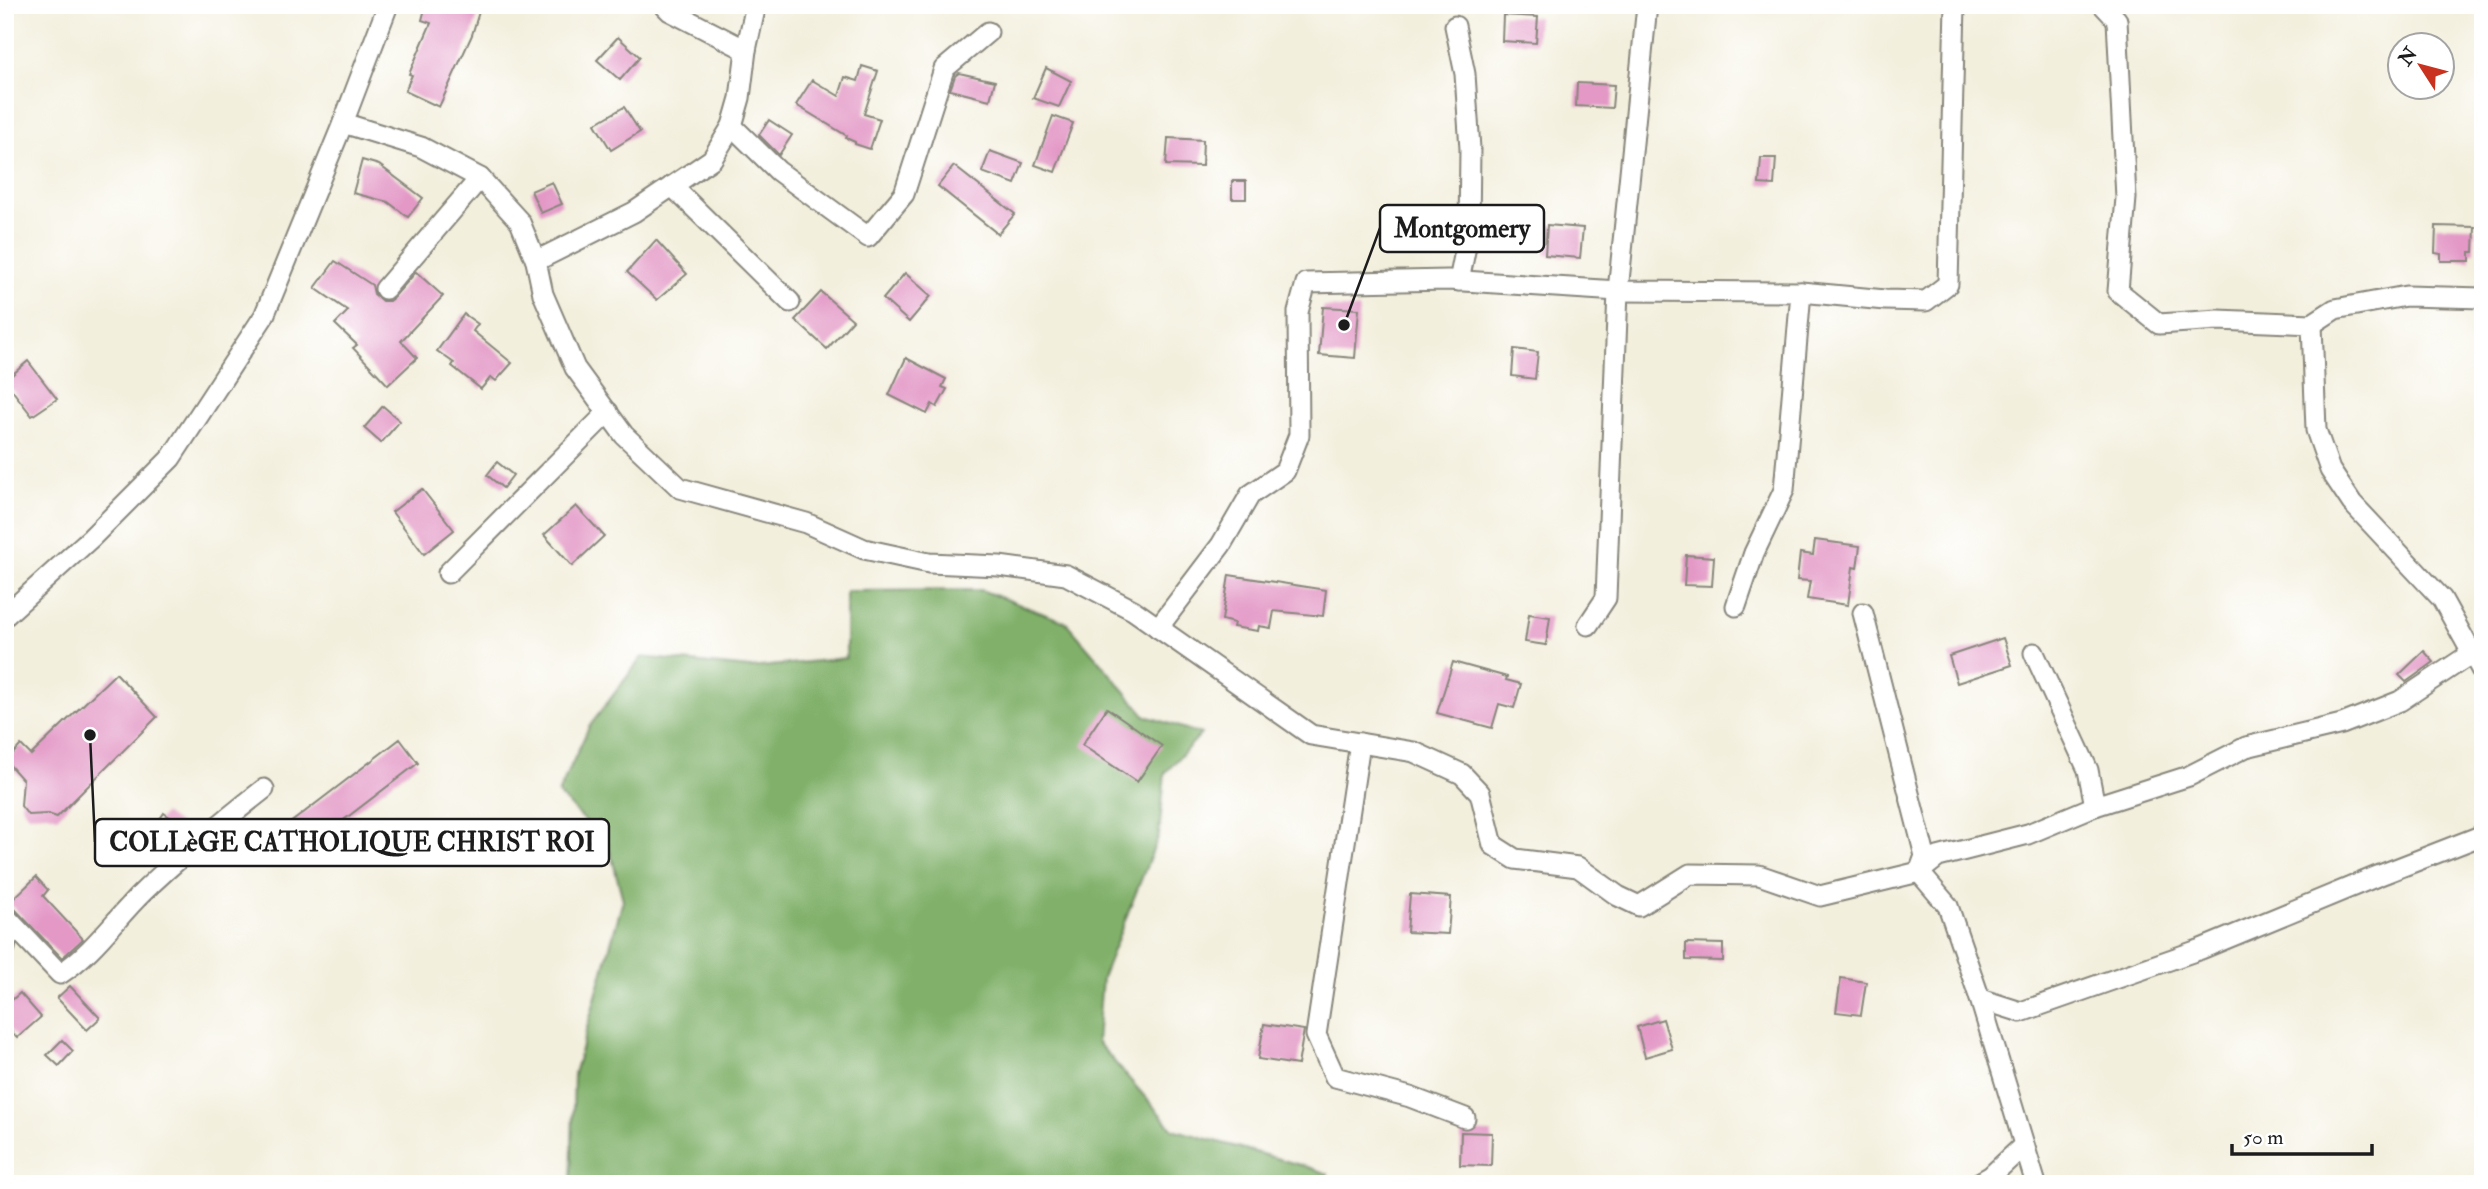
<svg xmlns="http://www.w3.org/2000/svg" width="2488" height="1189" viewBox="0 0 2488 1189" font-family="'IM FELL Double Pica',serif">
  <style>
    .forest { fill: #80b069; stroke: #4e6642; stroke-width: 2 }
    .building { fill: #e398c6 }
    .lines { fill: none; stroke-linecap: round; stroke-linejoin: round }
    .street-casing { stroke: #88867c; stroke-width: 23 }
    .street { stroke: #fff; stroke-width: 19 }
    .leader { fill: none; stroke: #1c1c1c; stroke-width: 2.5 }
    .callout-dot { fill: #1c1c1c; stroke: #fff; stroke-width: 2.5 }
    .callout { fill: #fff; stroke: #1c1c1c; stroke-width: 2.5 }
    .callout-label { font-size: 26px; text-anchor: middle; font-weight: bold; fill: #1c1c1c }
  </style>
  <rect width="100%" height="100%" fill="#fff"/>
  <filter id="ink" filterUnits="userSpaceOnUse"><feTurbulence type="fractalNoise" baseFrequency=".0143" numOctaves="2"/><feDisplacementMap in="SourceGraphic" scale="14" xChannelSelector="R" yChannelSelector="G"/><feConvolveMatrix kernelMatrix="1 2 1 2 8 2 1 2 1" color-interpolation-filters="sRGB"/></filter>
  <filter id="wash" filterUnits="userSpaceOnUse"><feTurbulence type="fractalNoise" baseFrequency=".00686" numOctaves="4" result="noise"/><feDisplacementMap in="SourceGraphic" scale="28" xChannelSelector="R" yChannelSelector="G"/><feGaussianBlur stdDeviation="1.57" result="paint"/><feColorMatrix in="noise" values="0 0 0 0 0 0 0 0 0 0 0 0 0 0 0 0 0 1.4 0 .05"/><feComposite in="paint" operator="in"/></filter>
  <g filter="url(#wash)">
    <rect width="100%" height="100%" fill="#f3efdd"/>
    <polygon class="forest" points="981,590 1066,622 1146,716 1201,734 1165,773 1159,835 1102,978 1097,1042 1173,1129 1311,1168 1328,1174 1328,1184 571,1184 574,1074 623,900 608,843 558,794 589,727 642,657 750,668 846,658 846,591"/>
    <g id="blocks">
      <g class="building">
        <polygon points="426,5 450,10 451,5 481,5 472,35 439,107 405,91 412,75 409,74 431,23 422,20"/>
        <polygon points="1503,15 1538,17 1536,43 1502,41"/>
        <polygon points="618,37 640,57 620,80 597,60"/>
        <polygon points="862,66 878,71 864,114 880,119 870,149 855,144 855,142 846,138 847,136 796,105 812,80 839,96 845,77 858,81"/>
        <polygon points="1046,68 1071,81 1059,107 1033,98"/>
        <polygon points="959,73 995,81 990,100 950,90 955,76"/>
        <polygon points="1577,83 1614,85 1612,108 1576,106"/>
        <polygon points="624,107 640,132 611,150 595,124"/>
        <polygon points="1053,116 1073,123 1055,172 1035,165"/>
        <polygon points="769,120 792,135 779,155 759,135"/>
        <polygon points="1168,138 1203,140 1202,166 1166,165"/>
        <polygon points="990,151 1023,163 1015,184 982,172"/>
        <polygon points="1761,158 1776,158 1774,185 1759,184"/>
        <polygon points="362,160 379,165 423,198 408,217 388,202 353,193"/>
        <polygon points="954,166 1015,214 998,234 938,186"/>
        <rect x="1232" y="181" width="14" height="18"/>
        <polygon points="552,182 562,204 541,213 531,191"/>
        <polygon points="1547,225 1583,228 1580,258 1545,255"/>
        <polygon points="2436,226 2475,227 2474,252 2470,252 2470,261 2441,261 2441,254 2435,253"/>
        <polygon points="656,240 687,274 657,300 627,272"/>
        <polygon points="335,261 372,285 374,294 382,301 389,301 394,297 416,272 443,296 401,341 417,358 388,385 353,348 357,345 335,324 348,311 315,288"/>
        <polygon points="905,273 931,296 909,322 883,299"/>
        <polygon points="821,292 853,320 827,349 795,320"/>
        <polygon points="1323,307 1359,309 1355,358 1319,355"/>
        <polygon points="464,314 478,324 473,331 512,363 496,381 491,377 481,389 452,366 454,363 437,351"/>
        <polygon points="1514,349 1538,352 1535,379 1512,376"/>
        <polygon points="906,358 946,379 942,387 947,389 937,407 932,404 927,414 889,395"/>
        <polygon points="28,361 57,399 32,416 5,381"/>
        <polygon points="383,406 400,421 381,443 364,428"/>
        <polygon points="497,462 513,475 503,488 487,475"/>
        <polygon points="422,489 454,530 424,554 392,512"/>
        <polygon points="576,506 604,536 572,566 544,535"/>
        <polygon points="1815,540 1860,546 1857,568 1853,567 1848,605 1807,599 1810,581 1797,580 1800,553 1813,555"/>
        <polygon points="1686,555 1714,557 1712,586 1684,585"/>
        <polygon points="1229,575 1326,590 1323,616 1274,611 1271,628 1259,626 1258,631 1233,627 1234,623 1222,620"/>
        <polygon points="1529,614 1550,617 1546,645 1525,642"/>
        <polygon points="2003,638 2012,665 1957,683 1949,656"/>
        <polygon points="2424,651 2434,662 2406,682 2399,675"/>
        <polygon points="1453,662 1507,677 1506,680 1521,684 1514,708 1499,704 1492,728 1437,713"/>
        <polygon points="116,673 157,717 57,817 48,814 28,815 21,806 23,780 6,761 21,745 31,755"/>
        <polygon points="1107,708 1162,746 1137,782 1082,745"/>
        <polygon points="400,739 418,763 307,848 289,824"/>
        <polygon points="164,813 181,825 168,844 151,832"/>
        <polygon points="36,877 48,890 43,896 83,939 62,958 14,908 8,904"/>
        <polygon points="1410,894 1451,897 1448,934 1407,932"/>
        <polygon points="1686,943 1723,944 1723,961 1686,960"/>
        <polygon points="1841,978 1866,982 1861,1015 1836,1012"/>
        <polygon points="70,986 100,1018 87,1030 57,998"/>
        <polygon points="20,993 41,1017 17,1038 5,1024 5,1006"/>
        <polygon points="1663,1019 1672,1049 1645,1057 1637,1027"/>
        <polygon points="1264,1024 1304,1030 1298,1065 1258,1059"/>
        <polygon points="62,1040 73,1051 59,1066 47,1055"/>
        <polygon points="1461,1132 1492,1133 1491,1166 1460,1165"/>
      </g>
    </g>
  </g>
  <g filter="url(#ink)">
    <use href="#blocks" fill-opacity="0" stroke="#88867c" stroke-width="2"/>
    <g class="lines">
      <g class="street-casing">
        <g id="street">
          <polyline points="664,5 670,11 746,50"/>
          <polyline points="2103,5 2117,20 2126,198 2118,291 2159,324 2218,320 2312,324 2316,430 2330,470 2352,503 2442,599 2483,673"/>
          <polyline points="1455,26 1465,74 1470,149 1469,231 1459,281"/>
          <polyline points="343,123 421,147 480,178 520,222 536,261 543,294 575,368 624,435 680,488 806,523 864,549 929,563 999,566 1066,575 1133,610 1311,735 1414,752 1462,774 1480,793 1493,845 1515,859 1578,867 1618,896 1639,906 1690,874 1759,875 1820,896 1919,872 1938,857 2028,834 2095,806 2189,776 2246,747 2342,724 2400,701 2472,653"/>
          <polyline points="732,126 778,171 868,237 904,194 944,69 988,32"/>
          <polyline points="672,186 790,302"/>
          <polyline points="536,261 634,212 712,159 732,126 740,98 746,50 756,5"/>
          <polyline points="385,289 480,178"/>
          <polyline points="2312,324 2335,309 2406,296 2483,298"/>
          <polyline points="448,573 608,412"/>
          <polyline points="1736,606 1754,553 1784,490 1801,292"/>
          <polyline points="1863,613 1925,856 1919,872 1948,906 1980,999 2036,1184"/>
          <polyline points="5,616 91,538 171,458 264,316 343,123 388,5"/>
          <polyline points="1588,625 1606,598 1618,291 1647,5"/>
          <polyline points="1158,628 1221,545 1250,495 1285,471 1299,435 1298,312 1306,283 1448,280 1618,291 1801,292 1885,300 1926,301 1948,284 1955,5"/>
          <polyline points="2034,653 2088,770 2095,806"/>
          <polyline points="1360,743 1316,1035 1335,1077 1410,1097 1465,1118"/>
          <path d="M5 916 60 974C94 952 115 919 144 891 182 854 222 822 264 789"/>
          <polyline points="5,948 10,922"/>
          <polyline points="1980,999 2021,1012 2201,949 2375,877 2483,835"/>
          <polyline points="1977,1184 1991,1176 2024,1145"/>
        </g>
      </g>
      <use href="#street" class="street"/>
    </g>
  </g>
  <path class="leader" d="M1344 325L1380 228M90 735L95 842"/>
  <g class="callout-dot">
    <circle cx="1344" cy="325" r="7"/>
    <circle cx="90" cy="735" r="7"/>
  </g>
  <g class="callout">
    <rect x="1380" y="205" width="164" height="47" rx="7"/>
    <rect x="95" y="819" width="514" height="47" rx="7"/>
  </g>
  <g class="callout-label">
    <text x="1462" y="237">Montgomery</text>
    <text x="352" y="851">COLLèGE CATHOLIQUE CHRIST ROI</text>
  </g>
  <rect width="2488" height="1189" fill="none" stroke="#fff" stroke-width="28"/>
  <g transform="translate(2421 66) rotate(306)"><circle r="33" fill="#ffffff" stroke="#a4a4a4" stroke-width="2"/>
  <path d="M0-5L12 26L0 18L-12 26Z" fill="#c8321e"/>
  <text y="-10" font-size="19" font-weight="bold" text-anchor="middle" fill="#1c1c1c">N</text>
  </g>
  <path d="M2232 1144v10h140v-10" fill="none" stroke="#1c1c1c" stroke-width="3.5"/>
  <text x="2243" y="1144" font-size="21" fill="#1c1c1c" stroke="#ffffff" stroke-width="5" paint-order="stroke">50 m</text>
</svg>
